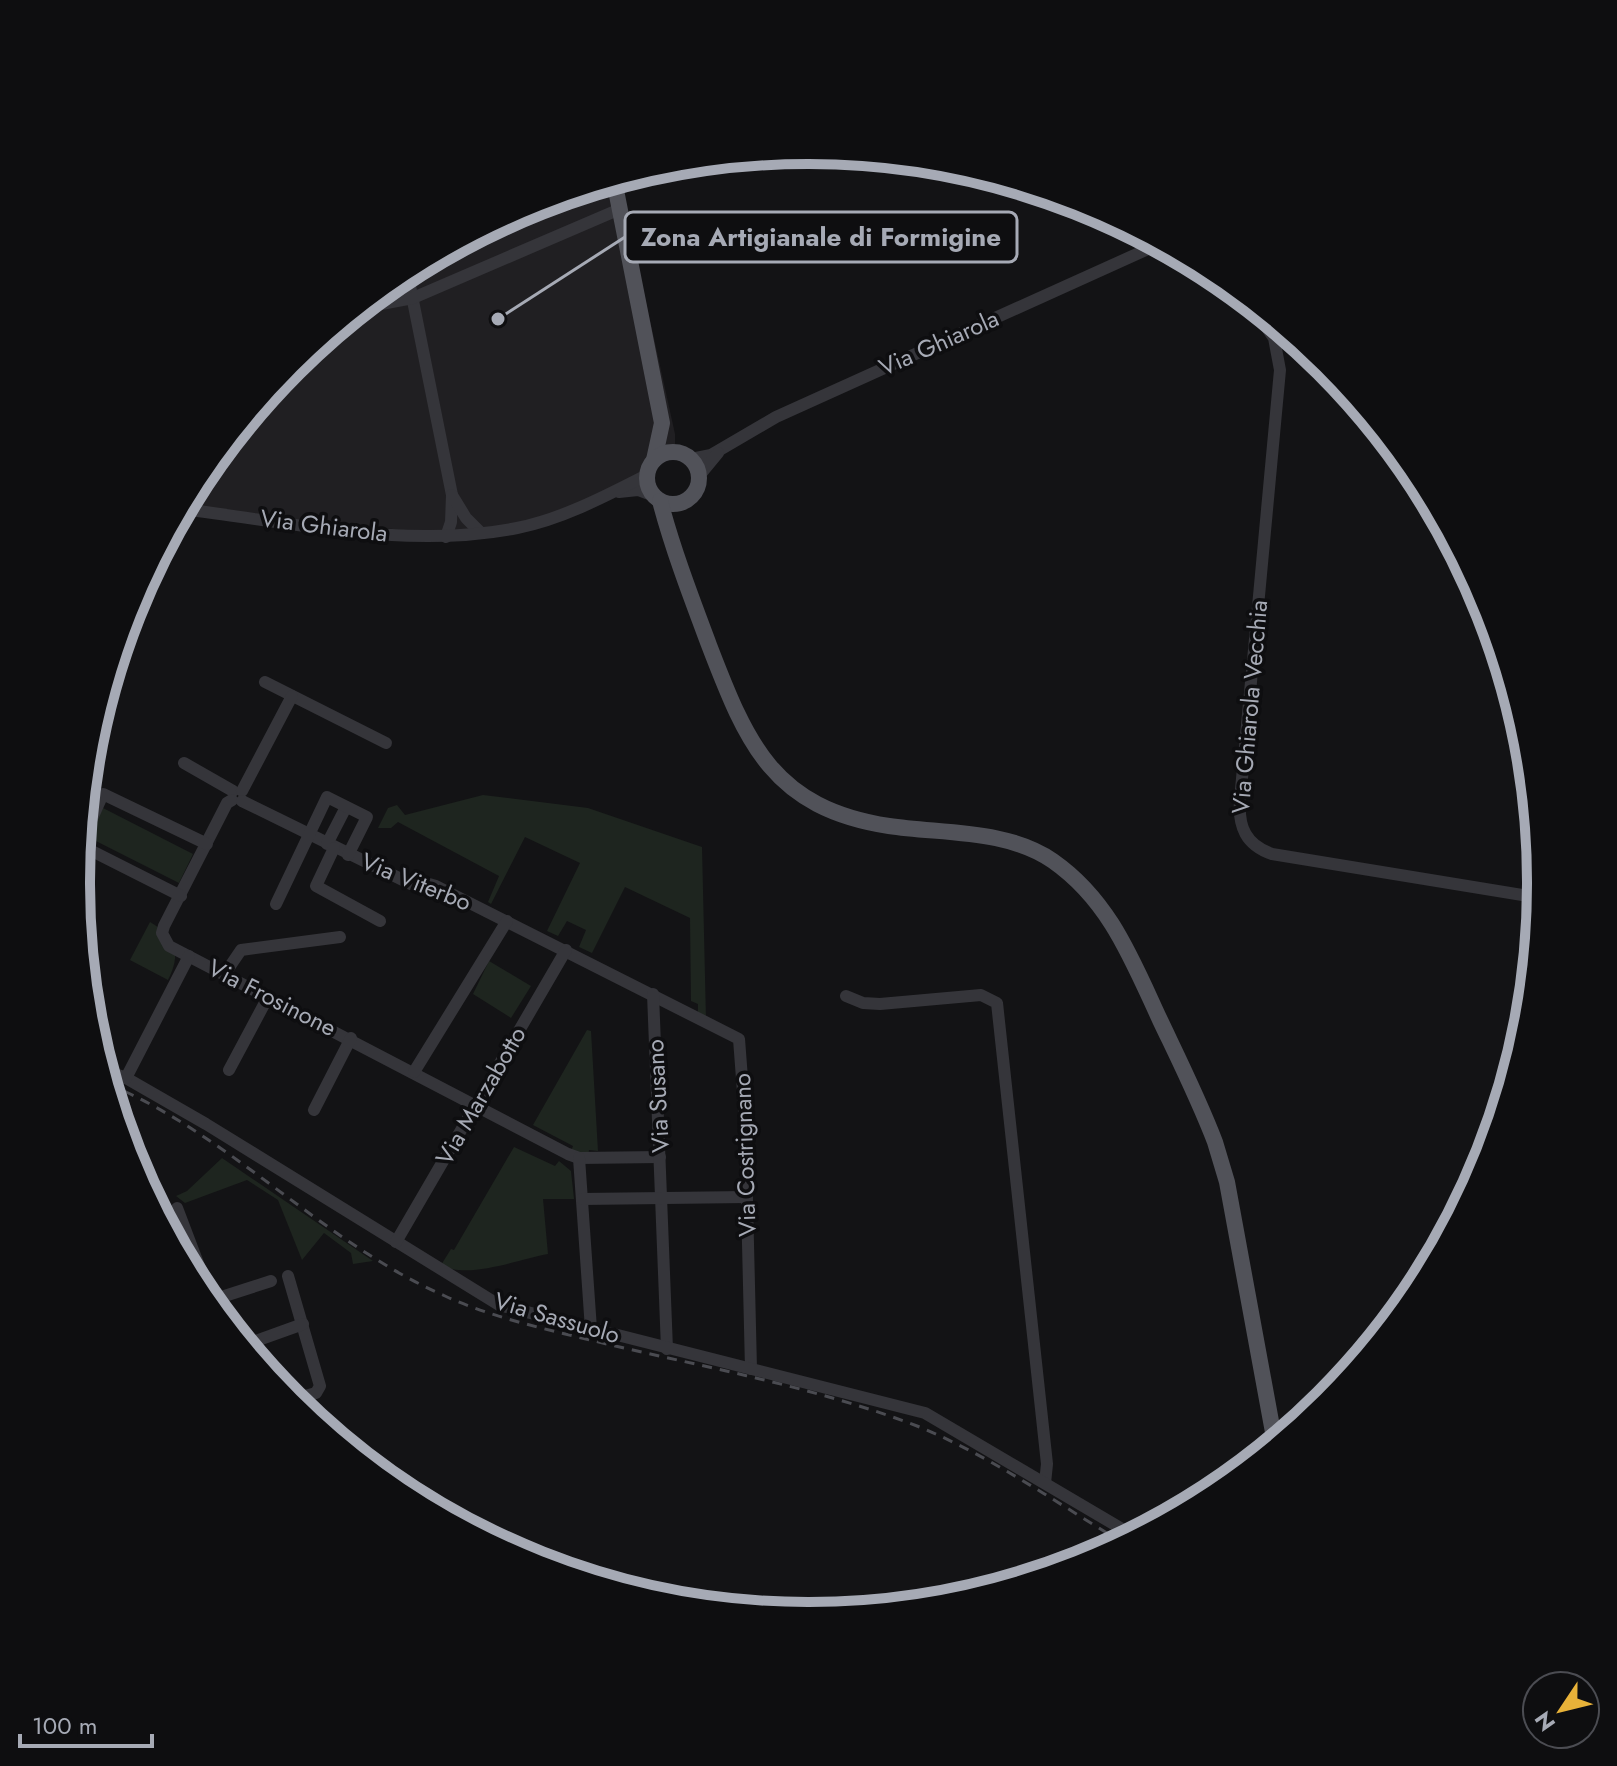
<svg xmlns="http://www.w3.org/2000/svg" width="1617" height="1766" viewBox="0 0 1617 1766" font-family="Jost,sans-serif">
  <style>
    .built { fill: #201f22 }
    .green { fill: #1e251f }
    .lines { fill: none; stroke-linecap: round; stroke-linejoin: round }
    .minor { stroke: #35353a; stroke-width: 12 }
    .major { stroke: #515259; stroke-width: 16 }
    .rail { stroke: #4a4b51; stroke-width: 3; stroke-dasharray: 10 8; stroke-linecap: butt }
    .labels { text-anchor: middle; stroke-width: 7; stroke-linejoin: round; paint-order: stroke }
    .street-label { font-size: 24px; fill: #a6aab5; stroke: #0e0e10 }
    .rim { fill: none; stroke: #a6aab5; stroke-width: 10 }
    .leader { fill: none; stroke: #a6aab5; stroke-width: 3 }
    .callout-dot { fill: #a6aab5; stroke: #0e0e10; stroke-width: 3 }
    .callout { fill: #0e0e10; stroke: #a6aab5; stroke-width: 3 }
    .callout-label { font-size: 26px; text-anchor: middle; font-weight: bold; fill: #a6aab5 }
  </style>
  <rect width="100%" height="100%" fill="#131315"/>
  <polygon class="built" points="619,179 675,434 675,451 672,458 552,518 461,536 199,509 185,504 200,476 291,365 402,274 529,206"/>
  <g class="green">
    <polygon points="483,795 588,808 702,847 706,1020 698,1016 698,1004 691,1001 690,918 625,887 592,953 579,947 586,930 567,921 558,936 547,931 580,863 525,837 491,904 488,902 499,876 398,822 391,828 378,828 388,808 397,805 405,815"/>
    <polygon points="103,808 193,854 179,883 88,837"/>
    <path d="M150 922C177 938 181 954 168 980L130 960Z"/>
    <polygon points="489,961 531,986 511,1018 473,994"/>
    <polygon points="587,1030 591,1031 598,1151 589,1150 588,1157 570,1153 573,1146 533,1125"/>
    <path d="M514 1147 555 1166 559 1161 571 1171 574 1199H543L548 1254C519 1259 468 1280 441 1265L451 1249 454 1250Z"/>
    <polygon points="222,1158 373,1261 353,1264 351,1253 324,1233 302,1260 278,1200 247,1180 185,1203 176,1196 187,1191"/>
  </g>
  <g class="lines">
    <g class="minor">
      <polyline points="407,271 452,495 451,522 446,537"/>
      <path d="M1250 303 1274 338 1280 370 1240 800C1238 827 1246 845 1272 854L1540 898"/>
      <polyline points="360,308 413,298 620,209"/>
      <polyline points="691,459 711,455 776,417 1159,244"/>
      <polyline points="699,476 718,453"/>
      <polyline points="619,492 638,490 654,496"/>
      <polyline points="452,495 466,518 481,533"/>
      <path d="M182 509C291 522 407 550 517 528 562 519 606 496 647 475"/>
      <polyline points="265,682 386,743"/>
      <polyline points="184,763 233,791"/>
      <polyline points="242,791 292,696"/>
      <polyline points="232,800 227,803 164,926 162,933 169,946 568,1154 579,1158 660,1157"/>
      <polyline points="242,801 411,884 422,882 436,886 739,1039 745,1118 751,1369"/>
      <polyline points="327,844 346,807"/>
      <polyline points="334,848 316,886 380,921"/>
      <polyline points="181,896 80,845 103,794 207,844"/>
      <polyline points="276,904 327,797 367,817 348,855"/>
      <polyline points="224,975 241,950 340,937"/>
      <polyline points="653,994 667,1349"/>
      <polyline points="846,996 863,1003 880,1004 981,995 997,1003 1047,1464 1045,1483"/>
      <polyline points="104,1070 126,1078 206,1124 499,1305 925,1413 1134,1536"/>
      <polyline points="229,1070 268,997"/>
      <polyline points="414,1072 507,921"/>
      <polyline points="126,1078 189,956"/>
      <polyline points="314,1110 351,1038"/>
      <polyline points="579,1158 591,1329"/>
      <polyline points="582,1199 747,1197"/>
      <polyline points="177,1208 212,1300"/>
      <polyline points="396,1242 566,950"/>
      <polyline points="288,1276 320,1386 316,1393 290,1400"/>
      <polyline points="209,1301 271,1281"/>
      <polyline points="245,1345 303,1324"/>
    </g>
    <g class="major">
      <polyline points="614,180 662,423 654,460"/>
      <circle cx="673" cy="478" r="26"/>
      <path d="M660 501C673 550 691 597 709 645 747 744 773 808 889 826 942 834 1007 829 1053 861 1110 901 1132 960 1160 1020 1179 1060 1199 1100 1215 1142L1227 1182 1275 1443"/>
    </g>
    <path class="rail" d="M108 1084C231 1135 323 1243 445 1296 491 1317 541 1328 590 1340 698 1366 813 1386 917 1426 989 1455 1055 1502 1122 1542"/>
  </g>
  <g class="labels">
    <g class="street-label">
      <text transform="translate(939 343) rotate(-24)" y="8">Via Ghiarola</text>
      <text transform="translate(324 526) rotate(7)" y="8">Via Ghiarola</text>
      <text transform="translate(1250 707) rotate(-85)" y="8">Via Ghiarola Vecchia</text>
      <text transform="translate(416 882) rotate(22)" y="8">Via Viterbo</text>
      <text transform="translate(272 998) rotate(27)" y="8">Via Frosinone</text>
      <text transform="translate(481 1096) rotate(-60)" y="8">Via Marzabotto</text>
      <text transform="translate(658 1096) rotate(-93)" y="8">Via Susano</text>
      <text transform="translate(745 1155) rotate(-92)" y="8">Via Costrignano</text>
      <text transform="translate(557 1318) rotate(16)" y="8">Via Sassuolo</text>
    </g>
  </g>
  <path d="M0 0H1617V1766H0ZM808 164H809A718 718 0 0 1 1527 882V884A718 718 0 0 1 809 1602H808A718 718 0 0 1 90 884V882A718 718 0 0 1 808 164Z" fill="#0e0e10" fill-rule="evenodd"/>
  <path class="rim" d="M808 164H809A718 718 0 0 1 1527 882V884A718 718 0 0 1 809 1602H808A718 718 0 0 1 90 884V882A718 718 0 0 1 808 164Z"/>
  <path class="leader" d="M498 319L625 237"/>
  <circle class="callout-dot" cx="498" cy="319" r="8"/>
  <rect class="callout" x="625" y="212" width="392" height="50" rx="8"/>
  <g class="callout-label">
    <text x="821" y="246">Zona Artigianale di Formigine</text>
  </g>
  <g transform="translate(1561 1710) rotate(235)"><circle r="38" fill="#0e0e10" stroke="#4b4c52" stroke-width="2"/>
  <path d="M0-6L14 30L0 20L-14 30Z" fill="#e8b239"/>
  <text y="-12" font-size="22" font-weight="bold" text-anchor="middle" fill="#a6aab5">N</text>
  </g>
  <path d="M20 1734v12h132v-12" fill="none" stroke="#a6aab5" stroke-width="4"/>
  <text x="32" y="1734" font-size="24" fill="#a6aab5" stroke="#0e0e10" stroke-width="6" paint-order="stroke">100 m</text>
</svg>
